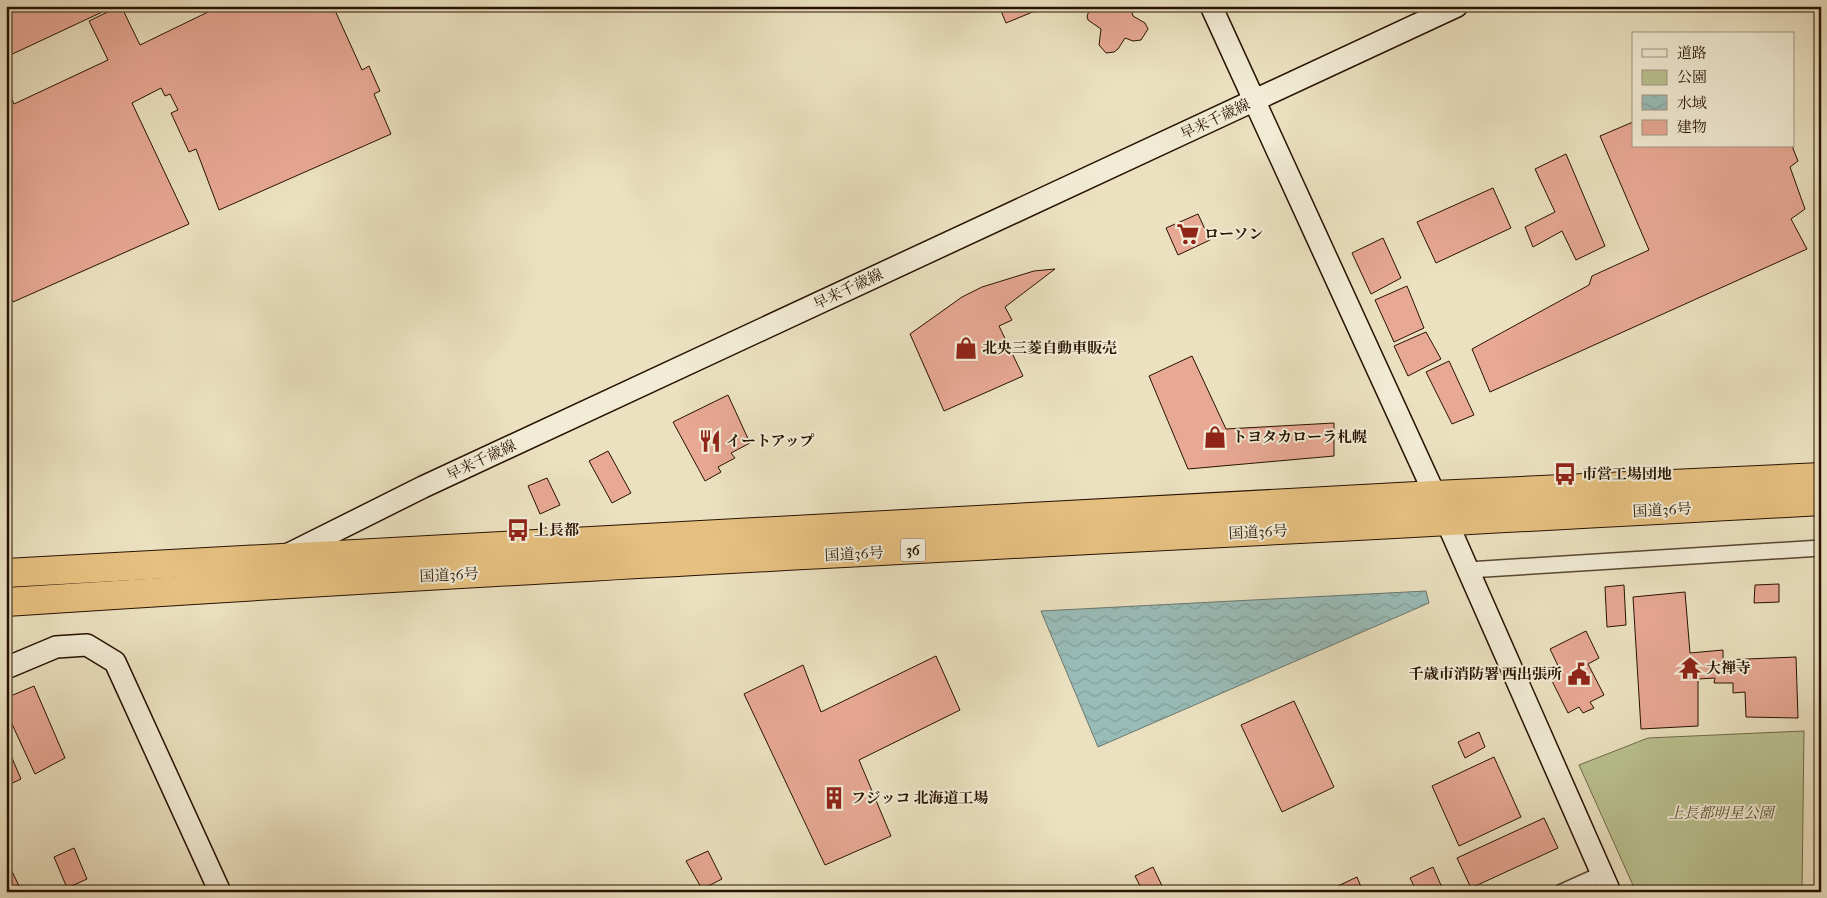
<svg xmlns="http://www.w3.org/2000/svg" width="1827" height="898" viewBox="0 0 1827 898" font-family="'IM FELL French Canon','Noto Serif JP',serif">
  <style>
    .green { fill: #bac291; stroke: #716a49 }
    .water { fill: url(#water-waves); stroke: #6c786f }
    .building { fill: #e7a894; stroke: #281201 }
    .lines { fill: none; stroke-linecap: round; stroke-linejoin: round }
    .street-casing { stroke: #594631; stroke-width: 18 }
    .secondary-casing { stroke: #281201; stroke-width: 24 }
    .highway-casing { stroke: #281201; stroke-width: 30 }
    .street { stroke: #f2ecd6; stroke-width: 15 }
    .secondary { stroke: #f2ecd6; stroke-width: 21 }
    .highway { stroke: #e6c080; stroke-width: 28 }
    .labels { text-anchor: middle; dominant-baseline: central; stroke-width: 4; stroke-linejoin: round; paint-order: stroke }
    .shield { fill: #f2ecd6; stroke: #655341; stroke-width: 1 }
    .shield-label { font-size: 14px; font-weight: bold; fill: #281201 }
    .street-label { font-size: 15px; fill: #281201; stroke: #f2ecd6 }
    .poi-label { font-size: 15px; font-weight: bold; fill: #281201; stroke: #f2ecd6; text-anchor: start }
    .park-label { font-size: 15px; font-style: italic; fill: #5b5033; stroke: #f2ecd6 }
  </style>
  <defs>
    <pattern id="water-waves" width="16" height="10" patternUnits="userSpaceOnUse" patternTransform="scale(1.25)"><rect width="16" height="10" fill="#99bcb8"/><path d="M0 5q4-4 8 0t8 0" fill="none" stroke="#84a19c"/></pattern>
  </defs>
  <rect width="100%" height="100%" fill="#ebe1c0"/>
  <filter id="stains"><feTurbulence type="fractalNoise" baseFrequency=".004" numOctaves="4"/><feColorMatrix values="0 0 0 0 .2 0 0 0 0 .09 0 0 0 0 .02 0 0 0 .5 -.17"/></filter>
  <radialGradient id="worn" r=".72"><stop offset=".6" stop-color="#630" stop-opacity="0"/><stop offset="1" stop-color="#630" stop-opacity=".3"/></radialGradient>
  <path class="green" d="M1804,731L1802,892H1636L1579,765L1648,738Z"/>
  <path class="water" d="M1426,591L1429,603L1098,747L1041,611Z"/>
  <g class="building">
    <path d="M6,6H115L6,57Z"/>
    <path d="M120,6H121L140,45L208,12L205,6H217L218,8L222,6H333L362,70L369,66L380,91L374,94L391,134L219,210L196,149L189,152L171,113L178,110L170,94L165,96L161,88L132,103L189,224L13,302L6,285V86L14,104L108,60L89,21Z"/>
    <path d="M999,6H1047L1006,23Z"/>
    <path d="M1080,6H1135L1132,13L1133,16L1145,23L1148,29L1141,40L1133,41L1125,38L1118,49L1114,52L1106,53L1099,45L1101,29L1088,20L1087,16L1090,9L1082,12Z"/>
    <path d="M1633,122V146H1792L1798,161L1790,167L1805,209L1791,219L1807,249L1490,392L1472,349L1589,285L1592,276L1649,250L1600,136Z"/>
    <path d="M1566,154L1605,246L1576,260L1562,231L1533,247L1525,227L1555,212L1535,169Z"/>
    <path d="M1493,188L1511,228L1436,263L1417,222Z"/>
    <path d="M1198,214L1210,240L1178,255L1166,228Z"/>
    <path d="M1383,238L1401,278L1371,294L1352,253Z"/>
    <path d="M1055,269L1005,307L1012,320L999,326L1023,376L944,411L910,334L962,297L982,287L1034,271Z"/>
    <path d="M1407,286L1424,328L1394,342L1375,300Z"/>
    <path d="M1426,332L1441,359L1408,376L1394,346Z"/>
    <path d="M1192,356L1226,429L1334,423V456L1188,469L1149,376Z"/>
    <path d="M1449,361L1474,415L1452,424L1426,372Z"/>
    <path d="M728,395L750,443L731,453L735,458L718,467L721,472L705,481L673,422Z"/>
    <path d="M608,451L631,493L612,503L589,461Z"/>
    <path d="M547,478L560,505L540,514L528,486Z"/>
    <path d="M1779,584V602L1754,603L1755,585Z"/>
    <path d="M1624,585L1626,625L1607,627L1605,587Z"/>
    <path d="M1685,592L1690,653L1723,650V660L1796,657L1798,718L1746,717L1745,692L1733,693V683H1714L1715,678L1698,679V726L1641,729L1633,597Z"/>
    <path d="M1586,631L1599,658L1588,664L1604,695L1590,702L1594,708L1583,713L1579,707L1568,713L1552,681L1562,674L1550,649Z"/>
    <path d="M936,656L960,710L859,760L891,836L825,865L744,694L803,665L821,712Z"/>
    <path d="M34,686L65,758L35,774L6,711V698Z"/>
    <path d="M1294,701L1334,787L1282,812L1241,725Z"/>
    <path d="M1479,732L1485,747L1465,758L1458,742Z"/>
    <path d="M6,744L21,779L6,786Z"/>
    <path d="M1494,757L1521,817L1459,846L1432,786Z"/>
    <path d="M1544,818L1558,848L1471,888L1457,858Z"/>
    <path d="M74,848L87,879L67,888L54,857Z"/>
    <path d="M708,851L722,879L702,889L686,861Z"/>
    <path d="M6,859L22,892H6Z"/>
    <path d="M1153,867L1165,892H1143L1135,876Z"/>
    <path d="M1433,867L1444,892H1417L1410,878Z"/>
    <path d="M1357,877L1363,892H1325Z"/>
  </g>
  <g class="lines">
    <defs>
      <g id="street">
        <path d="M1468,570L1821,548"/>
        <path d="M1562,892L1602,874"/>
      </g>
      <g id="secondary">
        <path d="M1211,6L1435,495L1610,892"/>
        <path d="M287,555L423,487L1457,6"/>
        <path d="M6,668L56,647L87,645L115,662L220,892"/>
      </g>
      <g id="highway">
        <path d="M6,573L1435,495L1821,477"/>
        <path d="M6,602C611,562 1216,535 1821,501"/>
      </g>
    </defs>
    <use href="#street" class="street-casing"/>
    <use href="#secondary" class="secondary-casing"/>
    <use href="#highway" class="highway-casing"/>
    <use href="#street" class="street"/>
    <use href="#secondary" class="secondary"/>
    <use href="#highway" class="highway"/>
  </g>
  <defs>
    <symbol id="supermarket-bare" viewBox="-9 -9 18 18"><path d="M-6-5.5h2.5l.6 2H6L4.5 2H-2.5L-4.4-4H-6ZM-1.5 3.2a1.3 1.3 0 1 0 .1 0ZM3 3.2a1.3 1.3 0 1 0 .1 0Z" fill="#8f2418" stroke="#f2ecd6" stroke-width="2.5" paint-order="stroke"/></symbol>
    <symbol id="shop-bare" viewBox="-9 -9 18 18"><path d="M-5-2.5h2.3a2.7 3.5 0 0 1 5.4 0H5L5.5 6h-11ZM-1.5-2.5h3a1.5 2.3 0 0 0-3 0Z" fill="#8f2418" stroke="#f2ecd6" stroke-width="2.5" paint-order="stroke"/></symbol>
    <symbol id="restaurant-bare" viewBox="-9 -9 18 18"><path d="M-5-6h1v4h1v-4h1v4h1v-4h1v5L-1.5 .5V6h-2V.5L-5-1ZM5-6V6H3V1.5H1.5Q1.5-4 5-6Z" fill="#8f2418" stroke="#f2ecd6" stroke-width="2.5" paint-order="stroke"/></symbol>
    <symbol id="bus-bare" viewBox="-9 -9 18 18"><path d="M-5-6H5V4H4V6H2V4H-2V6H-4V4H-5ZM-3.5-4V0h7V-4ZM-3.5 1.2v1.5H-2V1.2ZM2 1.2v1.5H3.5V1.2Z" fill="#8f2418" stroke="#f2ecd6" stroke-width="2.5" paint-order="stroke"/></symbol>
    <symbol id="temple-bare" viewBox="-9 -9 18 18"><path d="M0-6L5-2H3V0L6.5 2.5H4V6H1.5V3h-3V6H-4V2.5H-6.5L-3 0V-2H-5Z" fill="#8f2418" stroke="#f2ecd6" stroke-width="2.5" paint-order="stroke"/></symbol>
    <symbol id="civic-bare" viewBox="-9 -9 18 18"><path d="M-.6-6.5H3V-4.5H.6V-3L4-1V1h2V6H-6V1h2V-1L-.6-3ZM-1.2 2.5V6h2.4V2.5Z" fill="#8f2418" stroke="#f2ecd6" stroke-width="2.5" paint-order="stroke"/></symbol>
    <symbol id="building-bare" viewBox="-9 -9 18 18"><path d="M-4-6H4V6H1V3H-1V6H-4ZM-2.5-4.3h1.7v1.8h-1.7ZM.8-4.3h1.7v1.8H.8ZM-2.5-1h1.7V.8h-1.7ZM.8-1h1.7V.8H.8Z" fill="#8f2418" stroke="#f2ecd6" stroke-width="2.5" paint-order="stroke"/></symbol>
  </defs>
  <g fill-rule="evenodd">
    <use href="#supermarket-bare" x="1172" y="218" width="32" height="32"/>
    <use href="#shop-bare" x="950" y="332" width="32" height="32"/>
    <use href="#shop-bare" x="1199" y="421" width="32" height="32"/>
    <use href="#restaurant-bare" x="694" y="425" width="32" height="32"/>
    <use href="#bus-bare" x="1549" y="458" width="32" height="32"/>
    <use href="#bus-bare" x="502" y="514" width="32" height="32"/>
    <use href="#temple-bare" x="1674" y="652" width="32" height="32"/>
    <use href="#civic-bare" x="1563" y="658" width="32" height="32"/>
    <use href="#building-bare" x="818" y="782" width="32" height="32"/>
  </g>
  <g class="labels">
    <rect class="shield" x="900.5" y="538.5" width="25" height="23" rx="4"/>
    <g class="shield-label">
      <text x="913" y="550">36</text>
    </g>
    <g class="street-label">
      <text transform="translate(1215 119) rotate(-25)">早来千歳線</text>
      <text transform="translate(848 289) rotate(-25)">早来千歳線</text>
      <text transform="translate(481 460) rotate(-25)">早来千歳線</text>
      <text transform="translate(1662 510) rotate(-3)">国道36号</text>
      <text transform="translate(1258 532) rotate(-3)">国道36号</text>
      <text transform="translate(854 554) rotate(-3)">国道36号</text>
      <text transform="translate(449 575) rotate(-3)">国道36号</text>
    </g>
    <g class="poi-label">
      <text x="1204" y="234">ローソン</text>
      <text x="982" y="348">北央三菱自動車販売</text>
      <text x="1232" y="437">トヨタカローラ札幌</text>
      <text x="726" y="441">イートアップ</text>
      <text x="1582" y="474">市営工場団地</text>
      <text x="534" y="530">上長都</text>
      <text x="1706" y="668">大禅寺</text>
      <text x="1562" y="674" text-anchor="end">千歳市消防署 西出張所</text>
      <text x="851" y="798">フジッコ 北海道工場</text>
    </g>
    <g class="park-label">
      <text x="1721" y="813">上長都明星公園</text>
    </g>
  </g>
  <rect width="1827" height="898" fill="none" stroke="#ebe1c0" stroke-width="25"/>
  <rect x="8" y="8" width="1812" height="883" fill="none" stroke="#281201" stroke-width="2.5"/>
  <rect x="12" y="12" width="1802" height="873" fill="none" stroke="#281201"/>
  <rect x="1632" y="32" width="162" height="115" fill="#f2ecd6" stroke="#a19581"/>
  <rect x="1642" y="49" width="25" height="8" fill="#f2ecd6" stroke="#a19581"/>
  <text x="1677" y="58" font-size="15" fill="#281201">道路</text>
  <rect x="1642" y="70" width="25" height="15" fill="#bac291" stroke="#a19581"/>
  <text x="1677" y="82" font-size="15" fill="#281201">公園</text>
  <rect x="1642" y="95" width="25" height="15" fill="url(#water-waves)" stroke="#a19581"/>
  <text x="1677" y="108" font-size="15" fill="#281201">水域</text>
  <rect x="1642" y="120" width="25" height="15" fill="#e7a894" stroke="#a19581"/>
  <text x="1677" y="132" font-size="15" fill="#281201">建物</text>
  <rect width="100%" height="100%" filter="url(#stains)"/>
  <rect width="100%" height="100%" fill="url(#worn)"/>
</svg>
